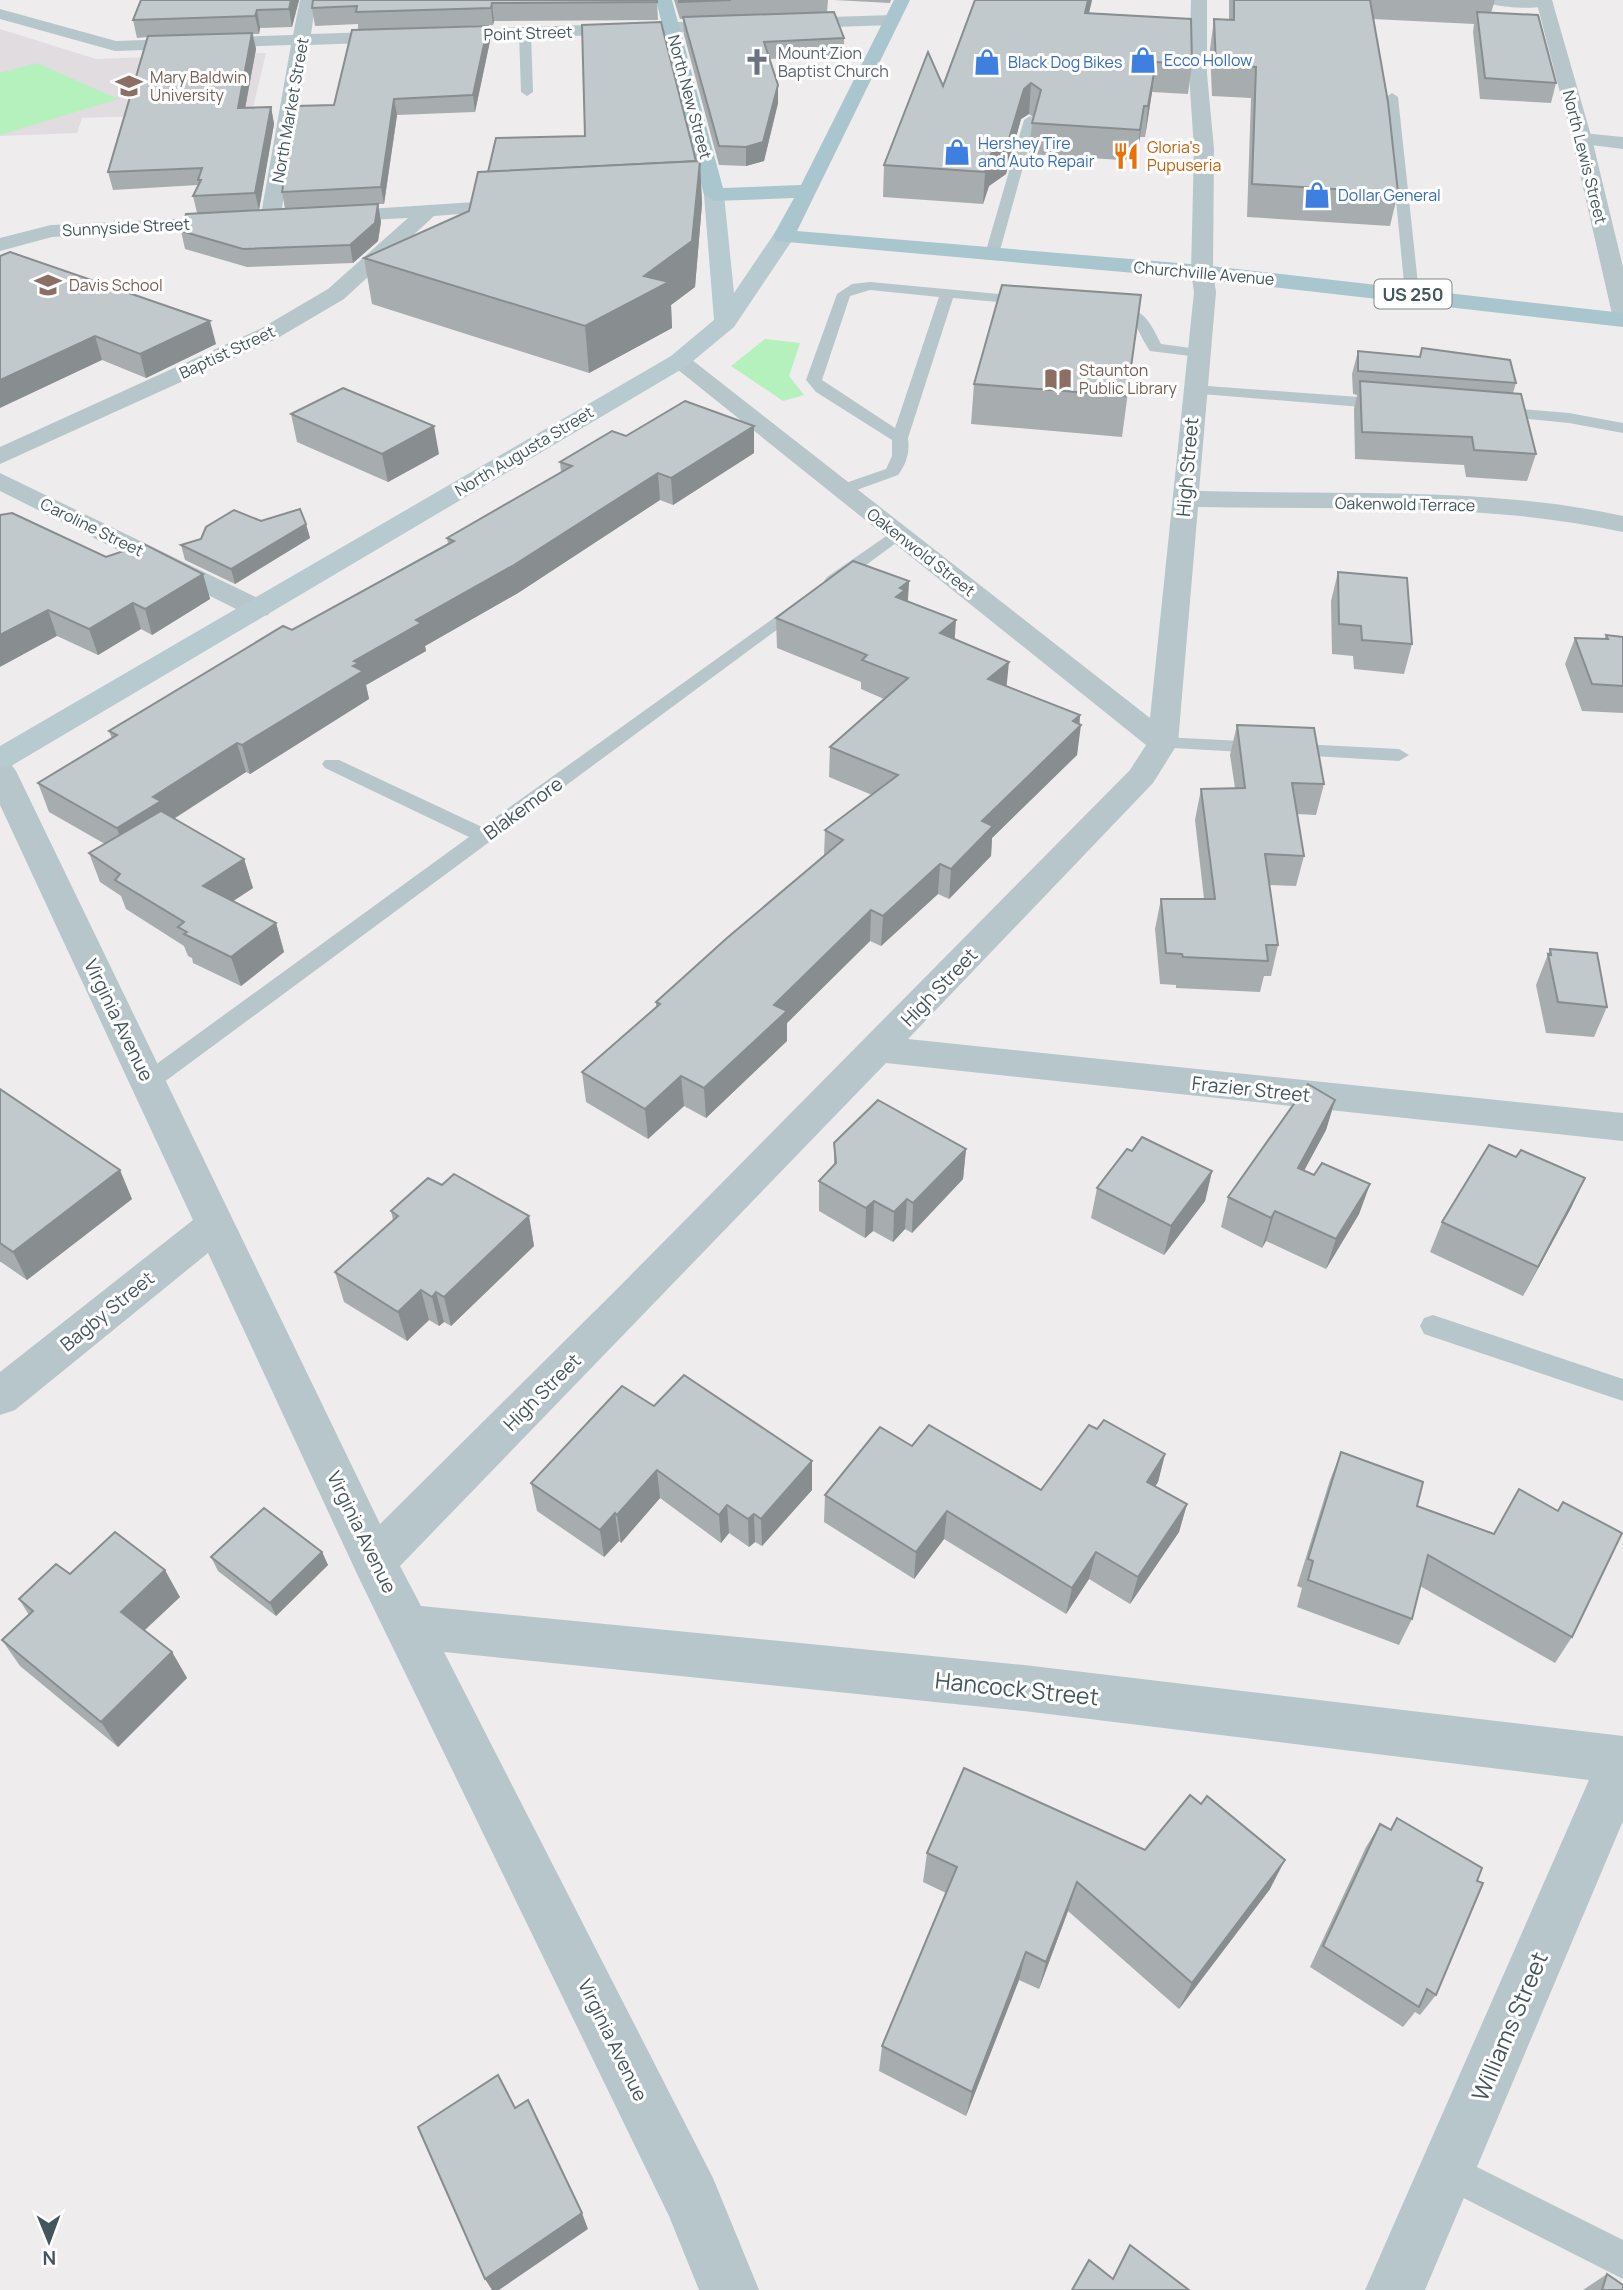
<svg xmlns="http://www.w3.org/2000/svg" width="1623" height="2290" viewBox="0 0 1623 2290" font-family="Manrope,sans-serif">
  <style>
    .education { fill: #e0dcdf }
    .green { fill: #b5f1bc }
    .lines { fill: none; stroke-linecap: round; stroke-linejoin: round }
    .service { fill: #b6c6cb; fill-rule: evenodd }
    .minor { fill: #b6c6cb; fill-rule: evenodd }
    .tertiary { fill: #b6c6cb; fill-rule: evenodd }
    .secondary { fill: #b6cad0; fill-rule: evenodd }
    .primary { fill: #a9c6ce; fill-rule: evenodd }
    .wall { fill: #a7adaf }
    .shaded-wall { fill: #888d8f }
    .building { fill: #c2c9cc; stroke: #888d8f; stroke-width: 2 }
    .labels { text-anchor: middle; dominant-baseline: central; stroke-width: 6; stroke-linejoin: round; paint-order: stroke }
    .far-street-label { font-size: 16px; fill: #43565b; stroke: #fff }
    .far-worship-label { font-size: 16px; fill: #5b616d; stroke: #fff; text-anchor: start }
    .far-shop-label { font-size: 16px; fill: #366cbe; stroke: #fff; text-anchor: start }
    .far-education-label { font-size: 16px; fill: #785e54; stroke: #fff; text-anchor: start }
    .far-food-label { font-size: 16px; fill: #c56008; stroke: #fff; text-anchor: start }
    .shield { fill: #fff; stroke: #7b898c; stroke-width: 2 }
    .shield-label { font-size: 18px; font-weight: bold; fill: #43565b }
    .street-label { font-size: 19px; fill: #43565b; stroke: #fff }
    .near-street-label { font-size: 23px; fill: #43565b; stroke: #fff }
  </style>
  <rect width="100%" height="100%" fill="#efeced"/>
  <path class="education" d="M0,29L96,59L266,53L252,112L82,118L77,133L0,136Z"/>
  <g class="green">
    <path d="M37,63L118,99L0,135V73Z"/>
    <path d="M765,339L800,343L789,376L804,395L783,401L731,366Z"/>
  </g>
  <g class="lines">
    <g class="service">
      <path d="M525,30L531,33L533,92L527,96L521,92L519,33Z"/>
      <path d="M1392,93L1398,97L1419,293L1412,297L1405,293L1386,97Z"/>
      <path d="M1030,116L1036,120L999,254L987,257L985,254L1024,120Z"/>
      <path d="M870,282L1031,297L1038,301L1031,305L953,298L908,438C910,453 906,464 898,475L843,495L835,490L837,486L886,469L892,456V440L816,392L806,380L837,294L852,284ZM870,290L939,297L895,428L822,380L850,296Z"/>
      <path d="M1109,304C1143,309 1146,314 1161,344L1198,349L1205,353L1198,357L1150,351C1131,321 1141,320 1104,311L1102,308Z"/>
      <path d="M1194,385L1386,399L1394,404L1386,409L1189,393V387Z"/>
      <path d="M1495,407L1569,413L1623,423V433L1569,423L1489,415L1487,412Z"/>
      <path d="M898,528L907,533L904,537L839,585H827L824,581L827,577Z"/>
      <path d="M803,597L812,602L809,606L156,1088L148,1091L140,1088L136,1082L140,1076L469,837L325,768L322,764L325,760H339L482,827Z"/>
      <path d="M1163,737L1399,749L1409,755L1399,761L1156,747L1153,743Z"/>
      <path d="M1433,1315L1623,1379V1401L1424,1334L1420,1326L1424,1318Z"/>
      <path d="M1447,2152L1623,2240V2279L1434,2183L1429,2170L1434,2157Z"/>
    </g>
    <g class="minor">
      <path d="M300,0H316L311,34L892,15L901,20L892,25L309,45L280,220L270,226L260,220L291,45L115,51L0,19V9L116,41L293,35Z"/>
      <path d="M1481,0H1551L1553,3C1545,11 1489,8 1481,0Z"/>
      <path d="M1582,133L1623,137V149L1575,143L1572,139Z"/>
      <path d="M520,199L527,201L530,205L527,209L434,216L344,299L276,339L0,464V447L260,329L328,289L408,218L329,222L322,220L319,216L322,212Z"/>
      <path d="M234,216L241,218L244,222L241,226L52,237L0,251V238L51,225Z"/>
      <path d="M1202,265L1213,272L1216,292L1199,491C1339,495 1487,486 1623,516V532C1487,502 1337,510 1198,507L1178,743L1153,783L908,1039L1623,1113V1141L886,1063L400,1566L421,1606L1024,1665L1623,1736V1821L1425,2290H1365L1589,1780L1024,1711L444,1652L713,2178L759,2290H699L669,2216L358,1576L208,1253L15,1410L0,1415V1372L193,1220L0,805V761L11,764L16,771L380,1524L614,1292L1130,770L1146,745L667,361L671,356H687L1150,718L1194,292L1191,272Z"/>
      <path d="M0,473L268,603L272,609L268,615L258,617L248,615L0,491Z"/>
    </g>
    <g class="tertiary">
      <path d="M1191,0H1207V74L1214,149L1213,272L1202,279L1191,272L1194,149L1189,74Z"/>
      <path d="M1536,0H1552L1592,139L1623,267V321L1612,314L1572,139Z"/>
    </g>
    <path class="secondary" d="M714,189L724,195L734,293L776,231H792L795,236L734,327L687,366L11,766L0,768V746L671,356L714,320L704,195Z"/>
    <path class="primary" d="M656,0H672L723,188L801,185L894,0H910L797,231L1202,265L1623,313V327L1202,279L776,241L773,236L794,198L714,201L704,195Z"/>
  </g>
  <g class="wall">
    <path d="M141,0H299L292,27L260,28L259,34H253L256,49L245,108L271,107L274,124L259,210L285,209L282,192L334,105L488,26L490,41L475,112L397,115L384,204H378L381,222L378,241L353,263L247,267L185,249L181,231L197,213L193,196L198,185L113,190L108,172L147,37L137,38L133,20Z"/>
    <path d="M313,0L657,2L658,20L494,21L493,25L358,30V24L315,26L312,8Z"/>
    <path d="M674,0H828L827,13L844,38V56L770,59L778,103L764,161L746,166L719,165L684,35L683,19H680Z"/>
    <path d="M834,0H891L890,3Z"/>
    <path d="M975,0H1092L1089,13L1192,64L1188,94L1152,92L1145,137H1140L1136,161L1029,154L1032,123L1033,117L1029,114L1021,119L1006,174L989,186L983,204L883,197L884,165L943,86Z"/>
    <path d="M1229,0H1495L1491,13L1556,83L1551,103L1480,99L1473,32L1474,24L1373,19L1398,193L1390,226L1247,217L1251,98L1212,96L1210,49L1214,19L1229,20Z"/>
    <path d="M585,136L696,161H700L702,204L695,287L671,305L672,328L589,373L372,304L364,258L469,211L488,172Z"/>
    <path d="M0,256L216,344L146,378L102,360Z"/>
    <path d="M1141,295L1122,437L971,424L974,384Z"/>
    <path d="M1358,351L1516,383L1513,393L1536,454L1527,481L1466,477L1464,465L1355,459L1354,409L1357,395L1353,394L1352,374Z"/>
    <path d="M291,414L439,454L388,482L297,442Z"/>
    <path d="M754,426V453L673,505L660,500L518,593L425,646L426,651L366,685L369,699L250,774L246,772L174,819L244,859L253,888L233,901L276,923L284,952L241,986L193,963L192,958L188,956L184,946L126,909L121,896L100,882L89,853L105,844L49,812L38,783L112,739L109,731L448,544L447,538L561,472L560,462L626,436Z"/>
    <path d="M0,515L106,557L203,574L210,599L152,635L141,629L98,655L57,636Z"/>
    <path d="M261,521L306,524L310,538L235,584L185,560L181,545Z"/>
    <path d="M1338,572L1412,644L1404,674L1354,669L1353,656L1332,654L1331,601Z"/>
    <path d="M909,581L908,601L955,639L1007,686L1080,715L1077,755L992,838L991,856L949,899L938,894L881,946L870,941L787,1023V1041L706,1118L684,1106L648,1139L586,1102L582,1072L656,1007V1002L824,855L825,830L872,795L829,777L830,747L884,699L861,689V682L777,648L776,618Z"/>
    <path d="M1606,635L1623,637V713L1582,711L1565,664L1575,638H1605Z"/>
    <path d="M1237,725L1324,784L1316,815L1297,814L1304,856L1296,886L1269,885L1278,945L1271,976H1264L1260,992L1176,988V985L1160,984L1155,929L1161,899H1204L1195,820L1201,789L1235,788L1230,755Z"/>
    <path d="M1550,949L1607,1007L1594,1037L1546,1033L1536,985Z"/>
    <path d="M0,1089L132,1199L27,1280L1,1262H0Z"/>
    <path d="M1335,1100L1326,1130L1304,1171L1314,1175L1370,1184L1359,1214L1326,1269L1266,1241L1262,1248L1221,1227L1228,1197Z"/>
    <path d="M834,1143L966,1149L963,1179L912,1233L905,1229L893,1242L873,1231L865,1238L819,1211V1181L834,1166Z"/>
    <path d="M1132,1151L1212,1171L1205,1201L1164,1255L1091,1218L1097,1188Z"/>
    <path d="M1516,1157L1585,1178L1571,1208L1523,1296L1430,1252L1442,1222Z"/>
    <path d="M442,1185L529,1216L534,1246L451,1326L444,1322L439,1326L429,1320L407,1341L344,1302L335,1272L393,1220L391,1211Z"/>
    <path d="M654,1406L812,1490L762,1546L755,1542L749,1547L729,1533L721,1543L660,1498L621,1543L619,1541L604,1557L537,1511L531,1483Z"/>
    <path d="M1097,1429L1165,1454L1158,1482L1155,1486L1187,1504L1179,1532L1130,1604L1089,1579L1066,1614L944,1539L914,1579L824,1522L825,1495L912,1446L1041,1490Z"/>
    <path d="M1341,1452L1417,1506L1572,1637L1555,1663L1420,1586L1412,1619L1399,1645L1297,1607L1302,1588L1297,1586L1330,1480Z"/>
    <path d="M322,1552L328,1565L276,1616L218,1571L211,1557Z"/>
    <path d="M70,1574L180,1597L145,1630L172,1652L187,1678L118,1747L20,1666L2,1640L29,1615L19,1599Z"/>
    <path d="M1397,1818L1477,1881L1436,1995L1420,2015L1415,2012L1403,2027L1310,1967L1366,1847L1380,1824L1390,1829Z"/>
    <path d="M1145,1850L1270,1889L1179,2009L1068,1911L1039,1989L1019,1980L966,2116L879,2071L882,2046L946,1893L923,1882L927,1853Z"/>
    <path d="M1607,2274L1623,2290H1583Z"/>
  </g>
  <g class="shaded-wall">
    <path d="M291,0H299L292,27L289,9Z"/>
    <path d="M1088,0H1092L1082,42L1085,13Z"/>
    <path d="M492,3L494,21L493,25L491,8Z"/>
    <path d="M257,10L260,28L259,34L255,16Z"/>
    <path d="M488,26L490,41L475,112L473,95Z"/>
    <path d="M252,33L256,49L242,125L238,108Z"/>
    <path d="M1156,62L1152,92L1145,137L1148,106Z"/>
    <path d="M1031,83L1029,114L1021,119L1006,174L989,186L983,204L985,172L991,154L1024,89Z"/>
    <path d="M778,85V103L764,161L746,166V147Z"/>
    <path d="M394,99L397,115L384,204L381,187Z"/>
    <path d="M1144,106L1140,137L1136,161L1140,130Z"/>
    <path d="M271,107L274,124L259,210L255,193Z"/>
    <path d="M700,161L702,204L695,287L671,305L672,328L589,373L585,326L644,276Z"/>
    <path d="M378,204L381,222L378,241L353,263L350,245Z"/>
    <path d="M210,321L216,344L146,378L140,354Z"/>
    <path d="M95,336L102,360L0,408V380Z"/>
    <path d="M434,426L439,454L388,482L382,454Z"/>
    <path d="M754,426V453L673,505L671,478Z"/>
    <path d="M658,473L660,500L518,593L425,646L426,651L366,685L369,699L250,774L242,745L354,661L416,620Z"/>
    <path d="M306,524L310,538L235,584L231,569Z"/>
    <path d="M203,574L210,599L152,635L145,609Z"/>
    <path d="M909,581L907,610L896,597L900,588Z"/>
    <path d="M133,603L141,629L98,655L89,629Z"/>
    <path d="M48,610L57,636L0,667V635Z"/>
    <path d="M956,620L954,649L940,633Z"/>
    <path d="M1009,662L1006,692L988,679Z"/>
    <path d="M1080,715L1079,727L1081,725L1077,755L992,838L991,856L949,899L951,869L982,821Z"/>
    <path d="M237,743L246,772L168,822L127,858L117,828L153,797Z"/>
    <path d="M244,859L253,888L212,915L203,886Z"/>
    <path d="M940,864L938,894L881,946L883,916Z"/>
    <path d="M871,910L870,941L787,1023V1041L706,1118L704,1088L774,1005Z"/>
    <path d="M276,923L284,952L241,986L231,957Z"/>
    <path d="M681,1076L684,1106L648,1139L645,1109Z"/>
    <path d="M1335,1100L1326,1130L1289,1198L1298,1168Z"/>
    <path d="M966,1149L963,1179L912,1233L913,1203Z"/>
    <path d="M120,1170L132,1199L27,1280L13,1252Z"/>
    <path d="M1212,1171L1205,1201L1164,1255L1171,1226Z"/>
    <path d="M1585,1178L1571,1208L1523,1296L1538,1267Z"/>
    <path d="M1370,1184L1359,1214L1326,1269L1336,1239Z"/>
    <path d="M907,1199L905,1229L893,1242L894,1212Z"/>
    <path d="M874,1201L873,1231L865,1238L866,1208Z"/>
    <path d="M1275,1211L1266,1241L1262,1248L1271,1218Z"/>
    <path d="M529,1216L534,1246L451,1326L444,1297Z"/>
    <path d="M421,1290L429,1320L407,1341L398,1312Z"/>
    <path d="M436,1292L444,1322L439,1326L432,1297Z"/>
    <path d="M1165,1454L1158,1482L1140,1510L1147,1482Z"/>
    <path d="M812,1461V1490L762,1546L761,1519Z"/>
    <path d="M657,1470L660,1498L621,1543L617,1515Z"/>
    <path d="M1187,1504L1179,1532L1130,1604L1138,1577Z"/>
    <path d="M727,1505L729,1533L721,1543L719,1515Z"/>
    <path d="M947,1511L944,1539L914,1579L916,1552Z"/>
    <path d="M615,1513L619,1541L604,1557L600,1530Z"/>
    <path d="M754,1514L755,1542L749,1547L748,1519Z"/>
    <path d="M322,1552L328,1565L276,1616L270,1603Z"/>
    <path d="M1096,1552L1089,1579L1066,1614L1072,1588Z"/>
    <path d="M165,1570L180,1597L136,1638L121,1612Z"/>
    <path d="M172,1652L187,1678L118,1747L101,1722Z"/>
    <path d="M1285,1860L1270,1889L1179,2009L1192,1983Z"/>
    <path d="M1077,1882L1068,1911L1039,1989L1046,1962Z"/>
    <path d="M1026,1952L1019,1980L966,2116L972,2092Z"/>
    <path d="M582,2213L588,2229L499,2290H492L485,2279Z"/>
  </g>
  <g class="building">
    <path d="M141,0H291L289,9L257,10L255,16L133,20Z"/>
    <path d="M313,0H657V2L492,3L491,8L356,12L357,6L312,8Z"/>
    <path d="M679,0H731L679,2Z"/>
    <path d="M975,0H1088L1085,13L1191,19L1192,64L1156,62L1148,106H1144L1140,130L1032,123L1041,90L1031,83L1024,89L1008,142L991,154L985,172L884,165L928,52L943,86Z"/>
    <path d="M1234,0H1370L1388,102L1398,193L1252,184L1256,67L1216,65L1214,19L1234,20Z"/>
    <path d="M834,12L844,38L764,42L778,85L763,142L746,147L719,146L683,17Z"/>
    <path d="M1477,12L1538,15L1556,83L1485,78Z"/>
    <path d="M661,22L696,161L488,172L496,138L585,136L582,25Z"/>
    <path d="M488,26L473,95L394,99L381,187L282,192L296,106L334,105L352,30Z"/>
    <path d="M252,33L238,108L271,107L255,193L193,196L201,180H198L202,168L108,172L148,36Z"/>
    <path d="M700,161L692,241L644,276L669,282L585,326L364,258L469,211L478,172Z"/>
    <path d="M378,204L375,223L350,245L243,249L181,231L186,214Z"/>
    <path d="M10,252L210,321L140,354L95,336L0,380V256Z"/>
    <path d="M1002,285L1141,295L1127,396L974,384Z"/>
    <path d="M1422,348L1510,360L1516,383L1358,371V351L1420,357Z"/>
    <path d="M1360,381L1521,394L1536,454L1474,450L1472,437L1362,432Z"/>
    <path d="M343,388L434,426L382,454L291,414Z"/>
    <path d="M685,401L754,426L671,478L658,473L514,565L416,620L421,623L354,661L359,663L353,666L363,671L242,745L237,743L153,797L161,801L117,828L38,783L117,735L109,731L283,626L292,630L454,541L447,538L572,466L560,462L612,431L626,436Z"/>
    <path d="M300,509L306,524L231,569L181,545L201,539L206,527L234,510L261,521Z"/>
    <path d="M12,513L106,557L144,544L203,574L145,609L133,603L89,629L48,610L0,635V515Z"/>
    <path d="M853,561L909,581L900,588L905,590L896,597L956,620L940,633L1009,662L988,679L1080,715L1073,721L1081,725L982,821L993,826L951,869L940,864L883,916L871,910L774,1005L787,1011L704,1088L681,1076L645,1109L582,1072L660,1004L656,1002L727,938L843,840L825,830L898,775L830,747L908,678L862,660L867,655L776,618Z"/>
    <path d="M1338,572L1407,578L1412,644L1362,640L1361,626L1339,624Z"/>
    <path d="M1606,635L1623,637V686L1592,684L1575,638L1608,639Z"/>
    <path d="M1237,725L1314,728L1324,784L1292,783L1304,856L1265,854L1278,945H1266L1268,961L1183,957L1182,954L1166,953L1161,899H1215L1201,789L1245,788Z"/>
    <path d="M161,811L244,859L203,886L276,923L231,957L184,934L187,932L178,927L184,922L115,880L120,874L89,853Z"/>
    <path d="M1550,949L1597,953L1607,1007L1558,1002L1548,954L1551,955Z"/>
    <path d="M1308,1084L1335,1100L1298,1168L1314,1175L1322,1163L1370,1184L1336,1239L1275,1211L1271,1218L1228,1197Z"/>
    <path d="M0,1089L120,1170L13,1252L0,1243Z"/>
    <path d="M878,1100L966,1149L913,1203L907,1199L894,1212L874,1201L866,1208L819,1181L836,1163L834,1143Z"/>
    <path d="M1142,1137L1212,1171L1171,1226L1097,1188L1127,1149L1132,1151Z"/>
    <path d="M1489,1145L1516,1157L1521,1150L1585,1178L1538,1267L1442,1222Z"/>
    <path d="M454,1174L529,1216L444,1297L436,1292L432,1297L421,1290L398,1312L335,1272L398,1216L391,1211L428,1178L442,1185Z"/>
    <path d="M684,1375L812,1461L761,1519L754,1514L748,1519L727,1505L719,1515L657,1470L617,1515L615,1513L600,1530L531,1483L622,1386L654,1406Z"/>
    <path d="M1104,1420L1165,1454L1147,1482L1187,1504L1138,1577L1096,1552L1072,1588L947,1511L916,1552L825,1495L880,1427L912,1446L929,1425L1041,1490L1089,1425L1097,1429Z"/>
    <path d="M1341,1452L1423,1482L1417,1506L1494,1534L1519,1489L1558,1511L1563,1502L1622,1533L1572,1637L1428,1555L1412,1619L1308,1580L1313,1561L1308,1559Z"/>
    <path d="M264,1508L322,1552L270,1603L211,1557Z"/>
    <path d="M115,1532L165,1570L121,1612L172,1652L101,1722L2,1640L33,1611L19,1599L56,1564L70,1574Z"/>
    <path d="M964,1768L1145,1850L1190,1795L1201,1804L1207,1796L1285,1860L1192,1983L1077,1882L1046,1962L1026,1952L972,2092L882,2046L957,1867L927,1853Z"/>
    <path d="M1397,1818L1482,1868L1477,1881L1483,1883L1436,1995L1427,1989L1419,2007L1323,1946L1380,1824L1391,1830Z"/>
    <path d="M498,2075L515,2108L528,2100L582,2213L485,2279L418,2127Z"/>
    <path d="M1130,2245L1189,2290H1072L1089,2260L1113,2279Z"/>
    <path d="M1607,2274L1623,2285V2290H1602Z"/>
  </g>
  <defs>
    <symbol id="shop-bare" viewBox="-9 -9 18 18"><path d="M-5-2.5h2.3a2.7 3.5 0 0 1 5.4 0H5L5.5 6h-11ZM-1.5-2.5h3a1.5 2.3 0 0 0-3 0Z" fill="#3f7fe0" stroke="#fff" stroke-width="2.5" paint-order="stroke"/></symbol>
    <symbol id="church-bare" viewBox="-9 -9 18 18"><path d="M-1.2-6h2.4v3.5h3.3v2.4h-3.3V6h-2.4V-.1h-3.3v-2.4h3.3Z" fill="#6b7280" stroke="#fff" stroke-width="2.5" paint-order="stroke"/></symbol>
    <symbol id="university-bare" viewBox="-9 -9 18 18"><path d="M0-5L7-2L0 1L-7-2ZM-4 1L0 2.5L4 1V4Q0 6-4 4Z" fill="#8d6e63" stroke="#fff" stroke-width="2.5" paint-order="stroke"/></symbol>
    <symbol id="restaurant-bare" viewBox="-9 -9 18 18"><path d="M-5-6h1v4h1v-4h1v4h1v-4h1v5L-1.5 .5V6h-2V.5L-5-1ZM5-6V6H3V1.5H1.5Q1.5-4 5-6Z" fill="#e8710a" stroke="#fff" stroke-width="2.5" paint-order="stroke"/></symbol>
    <symbol id="school-bare" viewBox="-9 -9 18 18"><path d="M0-5L7-2L0 1L-7-2ZM-4 1L0 2.5L4 1V4Q0 6-4 4Z" fill="#8d6e63" stroke="#fff" stroke-width="2.5" paint-order="stroke"/></symbol>
    <symbol id="library-bare" viewBox="-9 -9 18 18"><path d="M-6-4Q-3-5.5-.7-3.5V5Q-3 3-6 4ZM6-4Q3-5.5 .7-3.5V5Q3 3 6 4Z" fill="#8d6e63" stroke="#fff" stroke-width="2.5" paint-order="stroke"/></symbol>
  </defs>
  <g fill-rule="evenodd">
    <use href="#shop-bare" x="1124" y="41" width="38" height="38"/>
    <use href="#church-bare" x="738" y="43" width="38" height="38"/>
    <use href="#shop-bare" x="968" y="43" width="38" height="38"/>
    <use href="#university-bare" x="110" y="67" width="38" height="38"/>
    <use href="#shop-bare" x="938" y="133" width="38" height="38"/>
    <use href="#restaurant-bare" x="1107" y="137" width="38" height="38"/>
    <use href="#shop-bare" x="1298" y="176" width="38" height="38"/>
    <use href="#school-bare" x="29" y="266" width="38" height="38"/>
    <use href="#library-bare" x="1039" y="360" width="38" height="38"/>
  </g>
  <g class="labels">
    <g class="far-street-label">
      <text transform="translate(528 33) rotate(-2)">Point Street</text>
      <text transform="translate(690 97) rotate(75)">North New Street</text>
      <text transform="translate(290 110) rotate(-80)">North Market Street</text>
      <text transform="translate(1585 157) rotate(76)">North Lewis Street</text>
      <text transform="translate(126 227) rotate(-3)">Sunnyside Street</text>
      <text transform="translate(1204 273) rotate(5)">Churchville Avenue</text>
      <text transform="translate(227 352) rotate(-25)">Baptist Street</text>
      <text transform="translate(524 451) rotate(-31)">North Augusta Street</text>
      <text transform="translate(1405 504) rotate(1)">Oakenwold Terrace</text>
      <text transform="translate(92 527) rotate(26)">Caroline Street</text>
      <text transform="translate(921 552) rotate(38)">Oakenwold Street</text>
    </g>
    <g class="far-worship-label">
      <text x="778" y="53">Mount Zion<tspan x="778" dy="18">Baptist Church</tspan></text>
    </g>
    <g class="far-shop-label">
      <text x="1164" y="60">Ecco Hollow</text>
      <text x="1008" y="62">Black Dog Bikes</text>
      <text x="978" y="143">Hershey Tire<tspan x="978" dy="18">and Auto Repair</tspan></text>
      <text x="1338" y="195">Dollar General</text>
    </g>
    <g class="far-education-label">
      <text x="150" y="77">Mary Baldwin<tspan x="150" dy="18">University</tspan></text>
      <text x="69" y="285">Davis School</text>
      <text x="1079" y="370">Staunton<tspan x="1079" dy="18">Public Library</tspan></text>
    </g>
    <g class="far-food-label">
      <text x="1147" y="147">Gloria's<tspan x="1147" dy="18">Pupuseria</tspan></text>
    </g>
    <rect class="shield" x="1374.5" y="279.5" width="77" height="29" rx="5"/>
    <g class="shield-label">
      <text x="1413" y="294">US 250</text>
    </g>
    <g class="street-label">
      <text transform="translate(1187 467) rotate(-85)">High Street</text>
      <text transform="translate(523 808) rotate(-36)">Blakemore</text>
      <text transform="translate(939 987) rotate(-46)">High Street</text>
      <text transform="translate(119 1020) rotate(64)">Virginia Avenue</text>
      <text transform="translate(1251 1089) rotate(6)">Frazier Street</text>
      <text transform="translate(107 1311) rotate(-39)">Bagby Street</text>
      <text transform="translate(542 1392) rotate(-45)">High Street</text>
      <text transform="translate(362 1532) rotate(64)">Virginia Avenue</text>
      <text transform="translate(613 2040) rotate(64)">Virginia Avenue</text>
    </g>
    <g class="near-street-label">
      <text transform="translate(1017 1688) rotate(6)">Hancock Street</text>
      <text transform="translate(1509 2026) rotate(-67)">Williams Street</text>
    </g>
  </g>
  <g transform="translate(49 2241) rotate(179)" stroke="#ffffff" stroke-width="5" paint-order="stroke">
  <path d="M0-5L12 26L0 18L-12 26Z" fill="#43565b"/>
  <text y="-10" font-size="19" font-weight="bold" text-anchor="middle" fill="#43565b">N</text>
  </g>
</svg>
